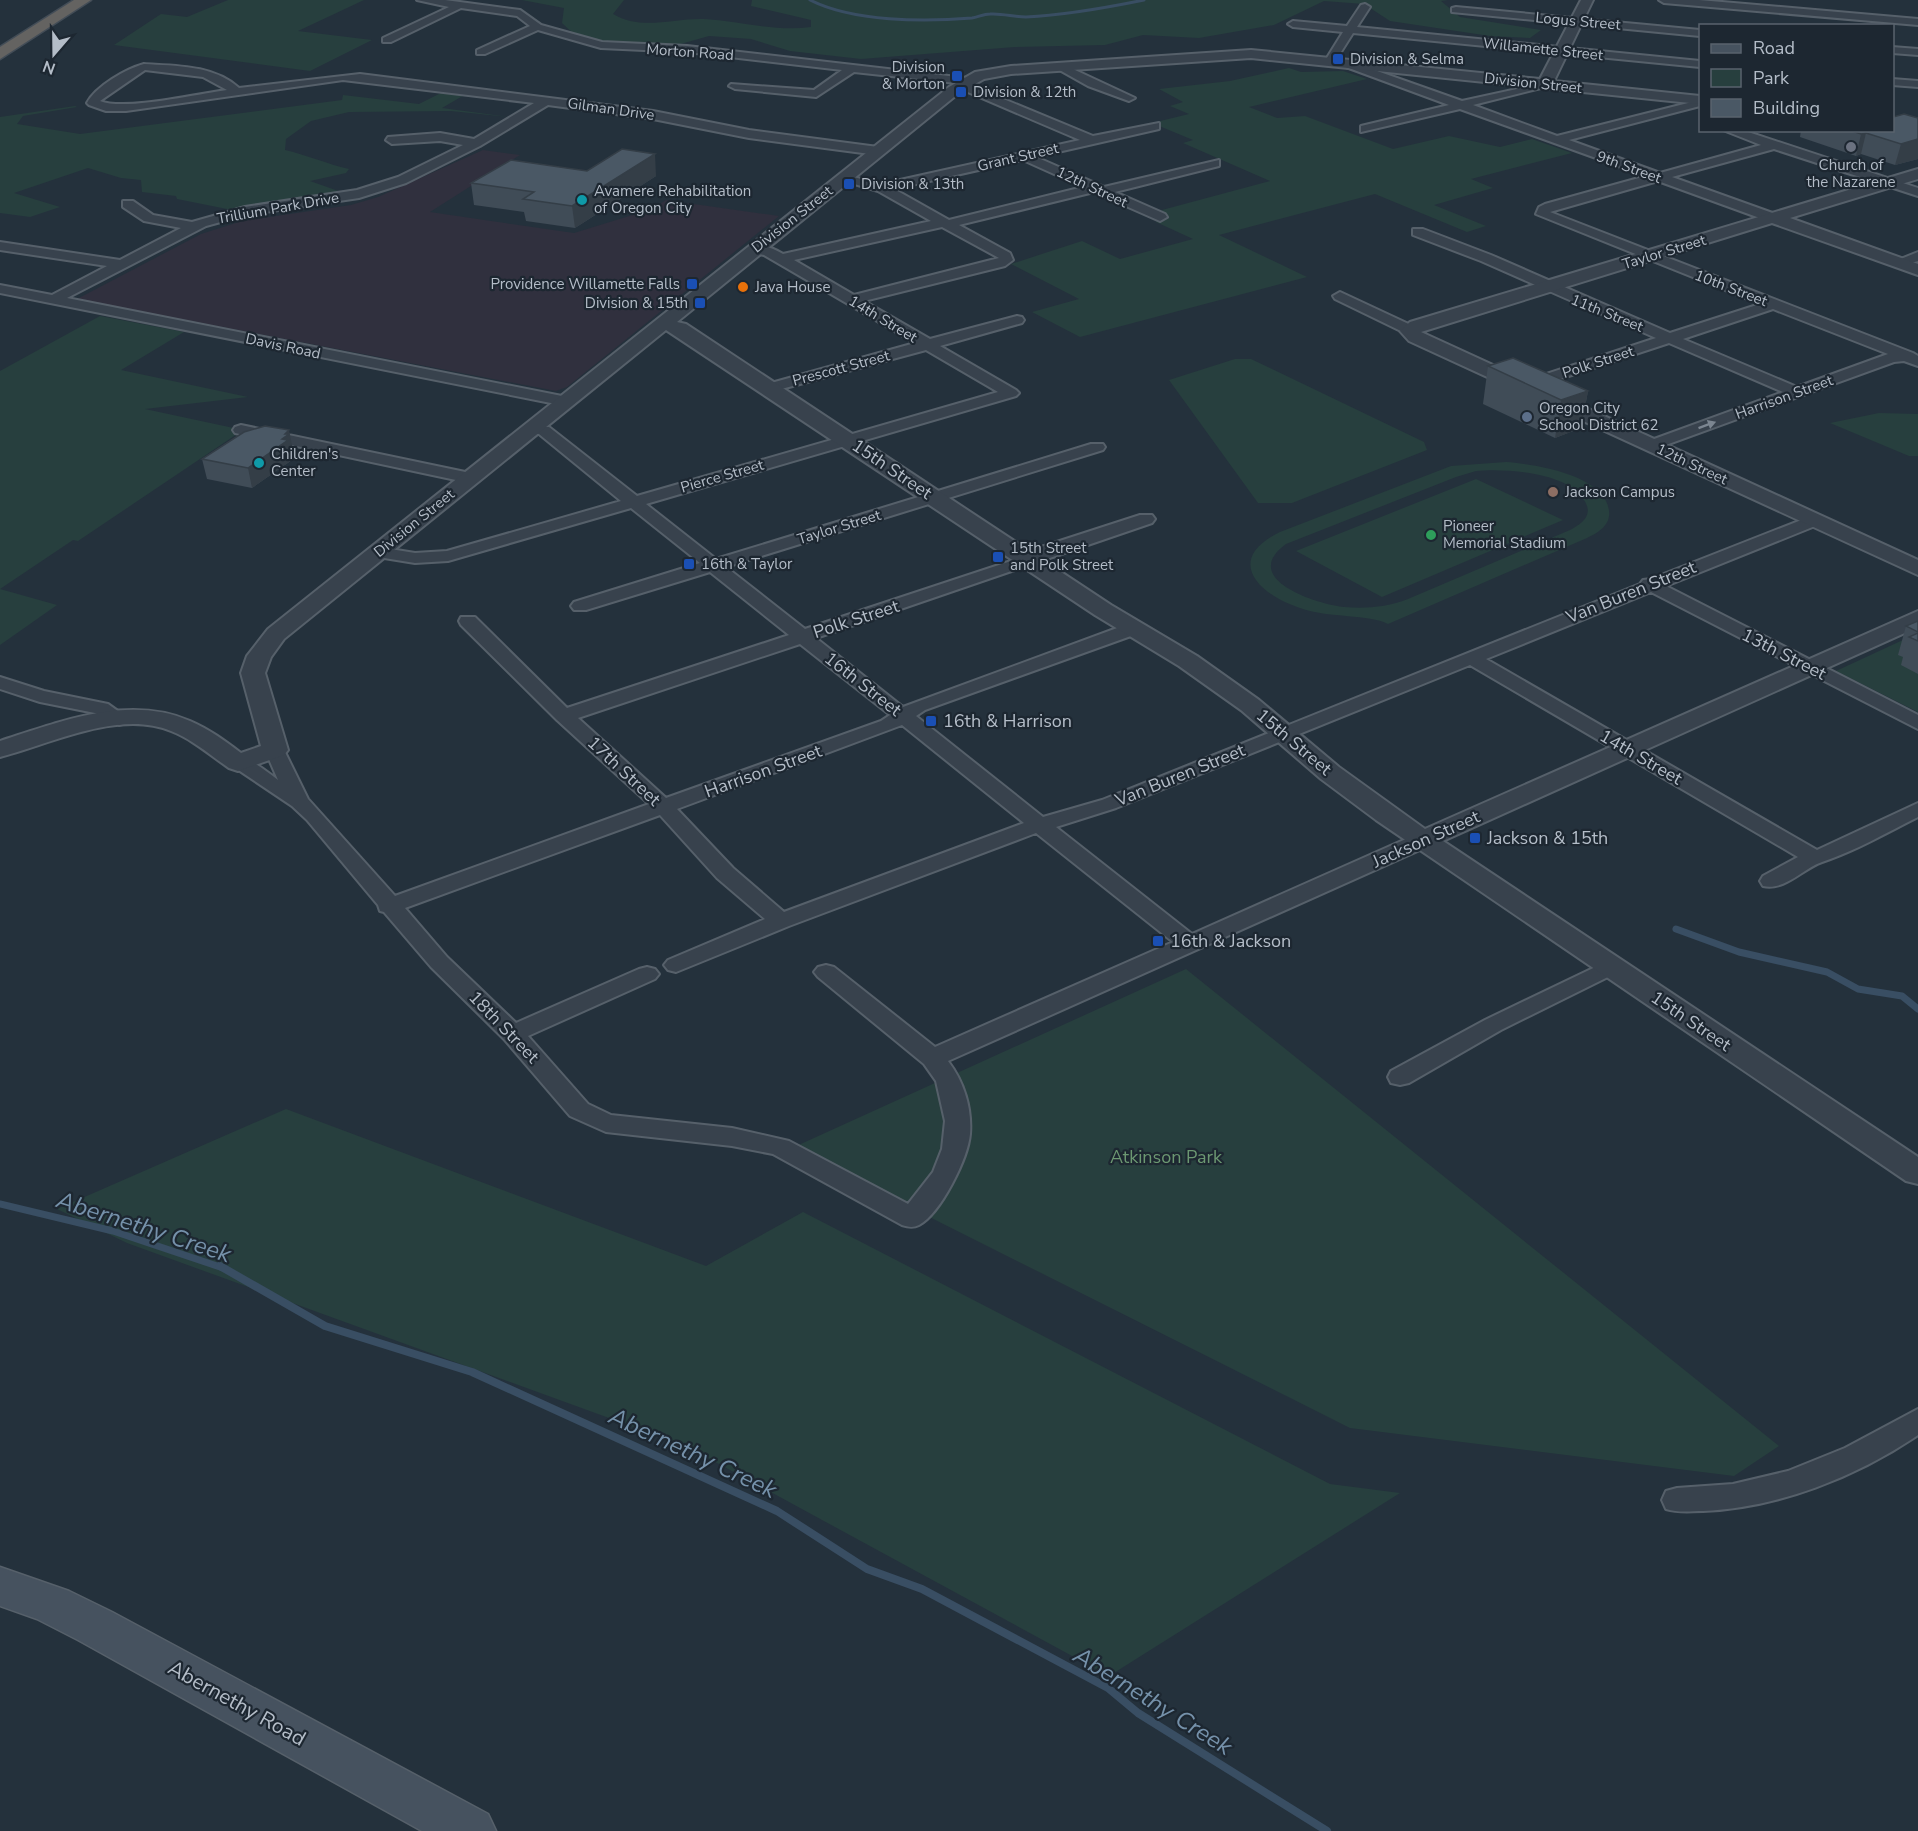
<svg xmlns="http://www.w3.org/2000/svg" width="1918" height="1831" viewBox="0 0 1918 1831" font-family="'Nunito Sans',sans-serif">
  <style>
    .medical { fill: #30303e }
    .green { fill: #273f3e; fill-rule: evenodd }
    .lines { fill: none; stroke-linecap: round; stroke-linejoin: round }
    .stream-far2 { stroke: #394e63; stroke-width: 3 }
    .stream-far1 { stroke: #394e63; stroke-width: 7 }
    .stream { stroke: #394e63; stroke-width: 8 }
    .minor-casing { stroke: #56606a; stroke-width: 4 }
    .tertiary-casing { stroke: #56606a; stroke-width: 4 }
    .secondary-casing { stroke: #56606a; stroke-width: 3 }
    .trunk-casing { stroke: #434d57; stroke-width: 3 }
    .minor { fill: #38424d; fill-rule: evenodd }
    .tertiary { fill: #38424d; fill-rule: evenodd }
    .secondary { fill: #46525f; fill-rule: evenodd }
    .trunk { fill: #646361; fill-rule: evenodd }
    .wall { fill: #404c57 }
    .shaded-wall { fill: #343e47 }
    .building { fill: #4a5865; stroke: #343e47; stroke-width: 1.5 }
    .oneway { fill: #7c8691 }
    .transit-dot { fill: #1a4fb4; stroke: #1d2731; stroke-width: 2 }
    .worship-dot { fill: #6b7280; stroke: #1d2731; stroke-width: 2 }
    .culture-dot { fill: #0f9aa8; stroke: #1d2731; stroke-width: 2 }
    .food-dot { fill: #e8710a; stroke: #1d2731; stroke-width: 2 }
    .service-dot { fill: #5c6f8a; stroke: #1d2731; stroke-width: 2 }
    .education-dot { fill: #8d6e63; stroke: #1d2731; stroke-width: 2 }
    .leisure-dot { fill: #2e9e5b; stroke: #1d2731; stroke-width: 2 }
    .labels { text-anchor: middle; dominant-baseline: central; stroke-width: 4.5; stroke-linejoin: round; paint-order: stroke }
    .far-street-label { font-size: 15px; fill: #b4bdc8; stroke: #1d2731 }
    .far-poi-label { font-size: 15px; fill: #b4bdc8; stroke: #1d2731; text-anchor: start }
    .street-label { font-size: 18px; fill: #b4bdc8; stroke: #1d2731 }
    .poi-label { font-size: 18px; fill: #b4bdc8; stroke: #1d2731; text-anchor: start }
    .park-label { font-size: 18px; fill: #6c9872; stroke: #1d2731 }
    .near-street-label { font-size: 21px; fill: #b4bdc8; stroke: #1d2731 }
    .near-water-label { font-size: 24px; font-style: italic; fill: #7591aa; stroke: #1d2731 }
  </style>
  <rect width="100%" height="100%" fill="#24313c"/>
  <path class="medical" d="M483,150L520,155L430,212L574,233L652,209L666,200L779,216L567,387L556,391L77,299L201,234L242,221L351,205L378,197Z"/>
  <g class="green">
    <path d="M228,0H364L298,31L372,40L310,71L114,45L161,14L187,17Z"/>
    <path d="M522,0H624L613,14C641,31 673,18 704,19C740,21 775,32 811,27V20L751,6L752,0H1448L1441,1L1460,17L1541,30L1530,38L1490,36L1390,21L1364,4L1324,1L1274,25L1199,38L1143,35L1105,45L1015,47L861,59L790,51L751,39L709,36L677,45L627,47L578,38L562,23L564,8Z"/>
    <path d="M1289,68L1301,72L1343,71L1367,79L1249,107L1277,118L1305,116L1393,149L1449,136L1500,147L1532,139L1572,153L1471,179L1493,188L1434,205L1486,226L1467,232L1375,194L1219,235L1307,277L1080,337L1032,312L1079,299L1011,264L1082,241L1120,259L1193,239L1156,222L1162,210L1270,181L1183,143L1193,140L1152,123L1189,114L1170,106L1183,102L1159,89L1230,81Z"/>
    <path d="M445,91L466,94L442,108L509,117L451,111L349,112L311,121L286,139L285,150C307,155 327,164 349,169L346,173L310,181L344,193L232,210L177,199L176,196L142,192L141,180L121,178L88,168L14,193L60,207L30,217L0,213V117L75,106L77,107L23,116L17,124L80,134L342,100L343,95L419,104Z"/>
    <path d="M100,316L184,332L121,370L248,397L145,409L243,430L78,541L73,540L0,589V371Z"/>
    <path d="M1235,359H1251L1424,442L1427,450L1292,503H1258L1169,380Z"/>
    <path d="M1879,413L1918,414V456H1909L1830,423Z"/>
    <path d="M1506,462C1534,464 1606,475 1609,511C1611,525 1598,533 1587,538L1388,624C1369,614 1329,618 1303,609C1260,596 1222,560 1280,532L1451,466ZM1476,471C1505,468 1576,472 1587,506C1591,518 1579,525 1570,530L1408,599C1387,607 1366,609 1344,607C1317,604 1238,579 1286,544L1456,477Z"/>
    <path d="M1476,479L1563,520L1382,597L1296,551Z"/>
    <path d="M0,589L57,605L0,645Z"/>
    <path d="M1918,633V712L1836,671Z"/>
    <path d="M1186,969L1779,1446L1734,1476L1350,1428L792,1148Z"/>
    <path d="M286,1109L706,1266L803,1212L1330,1484L1400,1493L1109,1676L686,1446L127,1243L57,1209Z"/>
  </g>
  <g class="lines">
    <path class="stream-far2" d="M810,0C853,22 924,22 972,18C978,17 984,14 990,14C1002,13 1014,17 1026,17C1066,15 1105,8 1144,0"/>
    <g class="stream-far1">
      <path d="M1676,929L1739,952L1827,972L1858,989L1902,996L1918,1009"/>
      <path d="M0,1204L113,1231L223,1268"/>
    </g>
    <path class="stream" d="M220,1266L325,1326L472,1372L777,1511L867,1569L922,1589L1108,1688L1138,1713L1327,1831"/>
    <defs>
      <g id="minor">
        <path d="M417,0H445L520,10L541,25L602,42L687,46L966,78L972,81L967,84L1093,136L1159,123V129L1036,157L1104,187L1219,160V166L1115,192L1165,214L1167,217L1160,221L1094,192L959,225L1010,253L1013,260L1005,266L864,301L930,339L1017,316L1022,317L1024,320L1022,323L940,346L1016,390L1019,393L1016,396L646,504L716,559L1091,444H1103L1105,447L1103,450L726,567L805,629L1008,562L1035,549L1140,515H1152L1155,519L1152,523L816,638L903,707L1128,624H1142L1144,628L1142,632L925,710L916,716L1043,817L1102,800L1640,584L1643,580L1651,579L1814,515L1823,520L1820,524L1666,586L1918,715V729L1651,592L1486,659L1817,850L1918,803V817C1886,833 1855,851 1822,862C1802,869 1785,891 1763,886L1760,881L1763,876L1798,857L1470,665L1116,808L1056,827L1192,934L1415,835H1431L1434,840L1431,845L948,1061C964,1082 972,1108 970,1134C968,1158 941,1213 919,1225C913,1228 908,1227 902,1225L773,1154L732,1146L606,1132L570,1116L504,1039L431,967L384,912L380,911L378,905L307,820L292,806L228,763L231,759C248,754 265,771 278,780L265,750L268,746H282L308,799L395,896L649,804L557,720L461,625L459,621L461,617H475L567,708L789,635L710,572L586,610H574L571,606L574,602L700,563L631,508L448,561L415,563L378,557L369,552L378,547L415,553L447,551L621,501L539,434L527,432L525,429L527,426L549,427L637,496L998,392L926,350L774,391H764L761,388L764,385L915,343L764,255L749,252L747,249C757,241 773,248 783,254L931,221L878,191L841,180V174L882,184L1080,140L956,87V83L854,72L816,97L735,89L729,86L731,84L814,90L842,70L687,52L601,48L538,30L485,54H477V50L530,26L517,16L461,8L391,42H383V38L449,7ZM1023,160L1083,187L949,220L894,189ZM942,227L999,258L854,295L794,260ZM800,644L890,715L881,721L666,798L578,718ZM902,725L1024,823L784,912L733,868L677,809ZM660,815L717,878L765,919L668,960L664,965L668,970L676,972L789,926L1036,833L1173,942L935,1047L834,967L826,965L818,967L814,972L818,977L924,1064L936,1081L945,1121L942,1149L933,1172L908,1204L789,1141L732,1128L611,1115L588,1104L528,1036L655,979L659,974L655,969L647,967L639,969L516,1023L447,957L405,908Z"/>
        <path d="M1659,0H1699L1918,19V25L1664,3Z"/>
        <path d="M1365,4L1370,7L1357,27L1700,61V67L1353,33L1334,63L1330,64L1325,61L1343,32L1293,27L1288,24L1293,21L1347,26L1361,5Z"/>
        <path d="M1456,7L1700,30V36L1452,12V8Z"/>
        <path d="M1892,47L1918,49V55L1892,53Z"/>
        <path d="M1338,60H1346L1462,101L1549,82V86L1473,105L1557,136L1700,100V106L1569,140L1660,173L1761,145L1723,130H1742L1918,188V196L1774,149L1672,177L1778,215V221H1768L1658,181L1550,212L1913,353L1918,356V366L1904,361L1894,362L1652,450L1646,448L1644,445L1646,442L1783,392L1669,343L1532,388H1522L1519,385L1522,382L1656,338L1481,261L1413,235V229H1423L1491,255L1670,333L1760,304L1536,214L1539,207L1545,204L1646,176L1460,109L1361,132V126L1449,105L1338,64ZM1773,309L1888,354L1797,387L1683,339Z"/>
        <path d="M1060,63L1135,98L1129,101L1088,86L1056,68V64Z"/>
        <path d="M144,64C176,66 214,65 239,88L360,74L653,111L749,130L878,147L884,151L878,155L749,138L653,119L548,105L480,146L406,183L359,198L246,215L206,226L67,298L572,398L574,401L572,404L566,406L0,293V285L52,295L107,266L0,250V242L120,260L181,228L144,221L123,207V201H133L153,215L192,222L245,207L357,190L398,177L463,145L440,141L392,144L386,140L388,137L440,133L474,139L534,103L343,80L126,111H106L89,105L87,103C96,86 126,69 144,64ZM145,70L203,77L227,90C197,94 125,111 100,101Z"/>
        <path d="M1892,79L1918,81V87L1892,85Z"/>
        <path d="M1918,252V261L1898,267L1891,263Z"/>
        <path d="M1340,292L1415,327L1417,330L1415,333H1405L1335,299L1333,296Z"/>
        <path d="M241,425L470,473L478,478L470,483L235,433L233,430L235,427Z"/>
        <path d="M0,677L44,691L108,704L129,719L126,723L119,725L95,713L40,702L0,689Z"/>
        <path d="M1610,960L1618,962L1622,967L1618,972L1501,1030L1409,1083L1400,1085L1391,1083L1388,1077L1391,1071L1485,1020Z"/>
        <path d="M1918,1409V1435C1856,1477 1778,1508 1703,1511C1690,1511 1679,1513 1666,1509L1662,1500L1666,1491L1677,1488L1733,1484L1788,1471L1845,1448Z"/>
      </g>
      <g id="tertiary">
        <path d="M1581,0H1593L1554,81L1700,96V104L1251,58L1011,74L984,79L959,93L677,322L686,324L1111,605L1197,656L1259,700L1339,767L1425,829L1918,611V627L1443,841L1918,1157V1184L1906,1181L1376,820L1321,779L1241,710L1179,666L1095,615L666,330L284,639L271,657L265,673L288,750L284,755L238,771L229,768C210,755 192,739 171,731C120,709 50,744 0,757V741C59,722 129,694 190,721C209,729 225,741 241,753L261,746L241,673L247,656L268,629L949,87L975,72L1011,66L1251,50L1540,79Z"/>
        <path d="M1918,169V179L1790,218L1918,264V275L1772,223L1421,332L1918,560V575L1409,341L1400,331L1410,322Z"/>
      </g>
      <path id="secondary" d="M0,1567L69,1591L112,1612L488,1814L496,1831H422L78,1640L37,1619L0,1606Z"/>
      <path id="trunk" d="M74,0H91L0,59V47Z"/>
    </defs>
    <use href="#minor" class="minor-casing"/>
    <use href="#tertiary" class="tertiary-casing"/>
    <use href="#secondary" class="secondary-casing"/>
    <use href="#trunk" class="trunk-casing"/>
    <use href="#minor" class="minor"/>
    <use href="#tertiary" class="tertiary"/>
    <use href="#secondary" class="secondary"/>
    <use href="#trunk" class="trunk"/>
  </g>
  <g class="wall">
    <path d="M1918,118V159L1895,165L1861,154L1856,156L1800,137L1801,130H1893Z"/>
    <path d="M587,171L656,176L575,228L526,221L524,212L474,205L471,183Z"/>
    <path d="M1488,366L1588,391L1581,428L1555,438L1483,404Z"/>
    <path d="M293,450L292,451L293,454L291,455L292,460L252,488L207,479L202,459Z"/>
    <path d="M1918,621V674L1901,665L1903,657L1898,655L1906,626Z"/>
  </g>
  <g class="shaded-wall">
    <path d="M1866,133L1861,154L1856,156L1861,134Z"/>
    <path d="M1918,139V159L1895,165L1901,144Z"/>
    <path d="M655,154L656,176L575,228L572,206Z"/>
    <path d="M1588,391L1581,428L1555,438L1561,400Z"/>
    <path d="M289,430L293,450L292,451L293,454L291,455L292,460L252,488L248,468L282,439L285,434Z"/>
  </g>
  <g class="building">
    <path d="M1904,114L1918,118V139L1901,144L1866,133L1861,134L1849,130H1893V117Z"/>
    <path d="M622,149L655,154L572,206L523,199L534,192L471,183L511,160L587,171Z"/>
    <path d="M1513,358L1588,391L1561,400L1488,366Z"/>
    <path d="M265,426L289,430L285,434H289L282,439L288,440L248,468L202,459L244,432Z"/>
    <path d="M1918,621V632L1906,626Z"/>
    <path d="M1918,633V641L1909,637Z"/>
  </g>
  <defs><path id="oneway-solid" d="M-6-.8H1V-3.2L6.5 0L1 3.2V.8H-6Z" transform="scale(1.5)"/></defs>
  <use class="oneway" href="#oneway-solid" transform="translate(1707 425) rotate(-20)"/>
  <g class="transit-dot">
    <rect x="1332" y="53" width="12" height="12" rx="3"/>
    <rect x="951" y="70" width="12" height="12" rx="3"/>
    <rect x="955" y="86" width="12" height="12" rx="3"/>
    <rect x="843" y="178" width="12" height="12" rx="3"/>
    <rect x="686" y="278" width="12" height="12" rx="3"/>
    <rect x="694" y="297" width="12" height="12" rx="3"/>
    <rect x="992" y="551" width="12" height="12" rx="3"/>
    <rect x="683" y="558" width="12" height="12" rx="3"/>
    <rect x="925" y="715" width="12" height="12" rx="3"/>
    <rect x="1469" y="832" width="12" height="12" rx="3"/>
    <rect x="1152" y="935" width="12" height="12" rx="3"/>
  </g>
  <circle class="worship-dot" cx="1851" cy="147" r="6"/>
  <g class="culture-dot">
    <circle cx="582" cy="200" r="6"/>
    <circle cx="259" cy="463" r="6"/>
  </g>
  <circle class="food-dot" cx="743" cy="287" r="6"/>
  <circle class="service-dot" cx="1527" cy="417" r="6"/>
  <circle class="education-dot" cx="1553" cy="492" r="6"/>
  <circle class="leisure-dot" cx="1431" cy="535" r="6"/>
  <g class="labels">
    <g class="far-street-label">
      <text transform="translate(1578 21) rotate(5)">Logus Street</text>
      <text transform="translate(1543 49) rotate(6)">Willamette Street</text>
      <text transform="translate(690 52) rotate(4)">Morton Road</text>
      <text transform="translate(1533 83) rotate(6)">Division Street</text>
      <text transform="translate(611 109) rotate(8)">Gilman Drive</text>
      <text transform="translate(1018 157) rotate(-13)">Grant Street</text>
      <text transform="translate(1629 167) rotate(20)">9th Street</text>
      <text transform="translate(1092 187) rotate(25)">12th Street</text>
      <text transform="translate(278 208) rotate(-10)">Trillium Park Drive</text>
      <text transform="translate(792 219) rotate(-38)">Division Street</text>
      <text transform="translate(1664 252) rotate(-17)">Taylor Street</text>
      <text transform="translate(1731 288) rotate(21)">10th Street</text>
      <text transform="translate(1607 313) rotate(22)">11th Street</text>
      <text transform="translate(883 319) rotate(31)">14th Street</text>
      <text transform="translate(283 346) rotate(12)">Davis Road</text>
      <text transform="translate(1598 362) rotate(-18)">Polk Street</text>
      <text transform="translate(841 368) rotate(-15)">Prescott Street</text>
      <text transform="translate(1784 397) rotate(-20)">Harrison Street</text>
      <text transform="translate(1692 464) rotate(25)">12th Street</text>
      <text transform="translate(722 476) rotate(-16)">Pierce Street</text>
      <text transform="translate(414 523) rotate(-39)">Division Street</text>
      <text transform="translate(839 527) rotate(-17)">Taylor Street</text>
    </g>
    <g class="far-poi-label">
      <text x="1350" y="59">Division &amp; Selma</text>
      <text x="945" y="67" text-anchor="end">Division<tspan x="945" dy="17">&amp; Morton</tspan></text>
      <text x="973" y="92">Division &amp; 12th</text>
      <text x="1851" y="165" text-anchor="middle">Church of<tspan x="1851" dy="17">the Nazarene</tspan></text>
      <text x="861" y="184">Division &amp; 13th</text>
      <text x="594" y="191">Avamere Rehabilitation<tspan x="594" dy="17">of Oregon City</tspan></text>
      <text x="680" y="284" text-anchor="end">Providence Willamette Falls</text>
      <text x="755" y="287">Java House</text>
      <text x="688" y="303" text-anchor="end">Division &amp; 15th</text>
      <text x="1539" y="408">Oregon City<tspan x="1539" dy="17">School District 62</tspan></text>
      <text x="271" y="454">Children's<tspan x="271" dy="17">Center</tspan></text>
      <text x="1565" y="492">Jackson Campus</text>
      <text x="1443" y="526">Pioneer<tspan x="1443" dy="17">Memorial Stadium</tspan></text>
      <text x="1010" y="548">15th Street<tspan x="1010" dy="17">and Polk Street</tspan></text>
      <text x="701" y="564">16th &amp; Taylor</text>
    </g>
    <g class="street-label">
      <text transform="translate(892 469) rotate(34)">15th Street</text>
      <text transform="translate(1631 592) rotate(-22)">Van Buren Street</text>
      <text transform="translate(856 619) rotate(-18)">Polk Street</text>
      <text transform="translate(1784 654) rotate(27)">13th Street</text>
      <text transform="translate(863 684) rotate(38)">16th Street</text>
      <text transform="translate(1294 742) rotate(40)">15th Street</text>
      <text transform="translate(1641 757) rotate(30)">14th Street</text>
      <text transform="translate(624 771) rotate(43)">17th Street</text>
      <text transform="translate(763 771) rotate(-20)">Harrison Street</text>
      <text transform="translate(1180 775) rotate(-22)">Van Buren Street</text>
      <text transform="translate(1426 839) rotate(-24)">Jackson Street</text>
      <text transform="translate(1691 1021) rotate(34)">15th Street</text>
      <text transform="translate(504 1027) rotate(46)">18th Street</text>
    </g>
    <g class="poi-label">
      <text x="943" y="721">16th &amp; Harrison</text>
      <text x="1487" y="838">Jackson &amp; 15th</text>
      <text x="1170" y="941">16th &amp; Jackson</text>
    </g>
    <g class="park-label">
      <text x="1166" y="1157">Atkinson Park</text>
    </g>
    <g class="near-street-label">
      <text transform="translate(237 1703) rotate(29)">Abernethy Road</text>
    </g>
    <g class="near-water-label">
      <text transform="translate(144 1227) rotate(18)">Abernethy Creek</text>
      <text transform="translate(693 1453) rotate(25)">Abernethy Creek</text>
      <text transform="translate(1153 1701) rotate(32)">Abernethy Creek</text>
    </g>
  </g>
  <rect x="1699" y="24" width="195" height="108" fill="#1d2731" stroke="#59636d" stroke-width="1.5"/>
  <rect x="1711" y="44" width="30" height="9" fill="#46525f" stroke="#59636d" stroke-width="1.5"/>
  <text x="1753" y="54" font-size="18" fill="#b4bdc8">Road</text>
  <rect x="1711" y="69" width="30" height="18" fill="#273f3e" stroke="#59636d" stroke-width="1.5"/>
  <text x="1753" y="84" font-size="18" fill="#b4bdc8">Park</text>
  <rect x="1711" y="99" width="30" height="18" fill="#4a5865" stroke="#59636d" stroke-width="1.5"/>
  <text x="1753" y="114" font-size="18" fill="#b4bdc8">Building</text>
  <g transform="translate(54 54) rotate(200)" stroke="#1d2731" stroke-width="4.5" paint-order="stroke">
  <path d="M0-4.5L10 22L0 15L-10 22Z" fill="#b4bdc8"/>
  <text y="-9" font-size="16" font-weight="bold" text-anchor="middle" fill="#b4bdc8">N</text>
  </g>
</svg>
